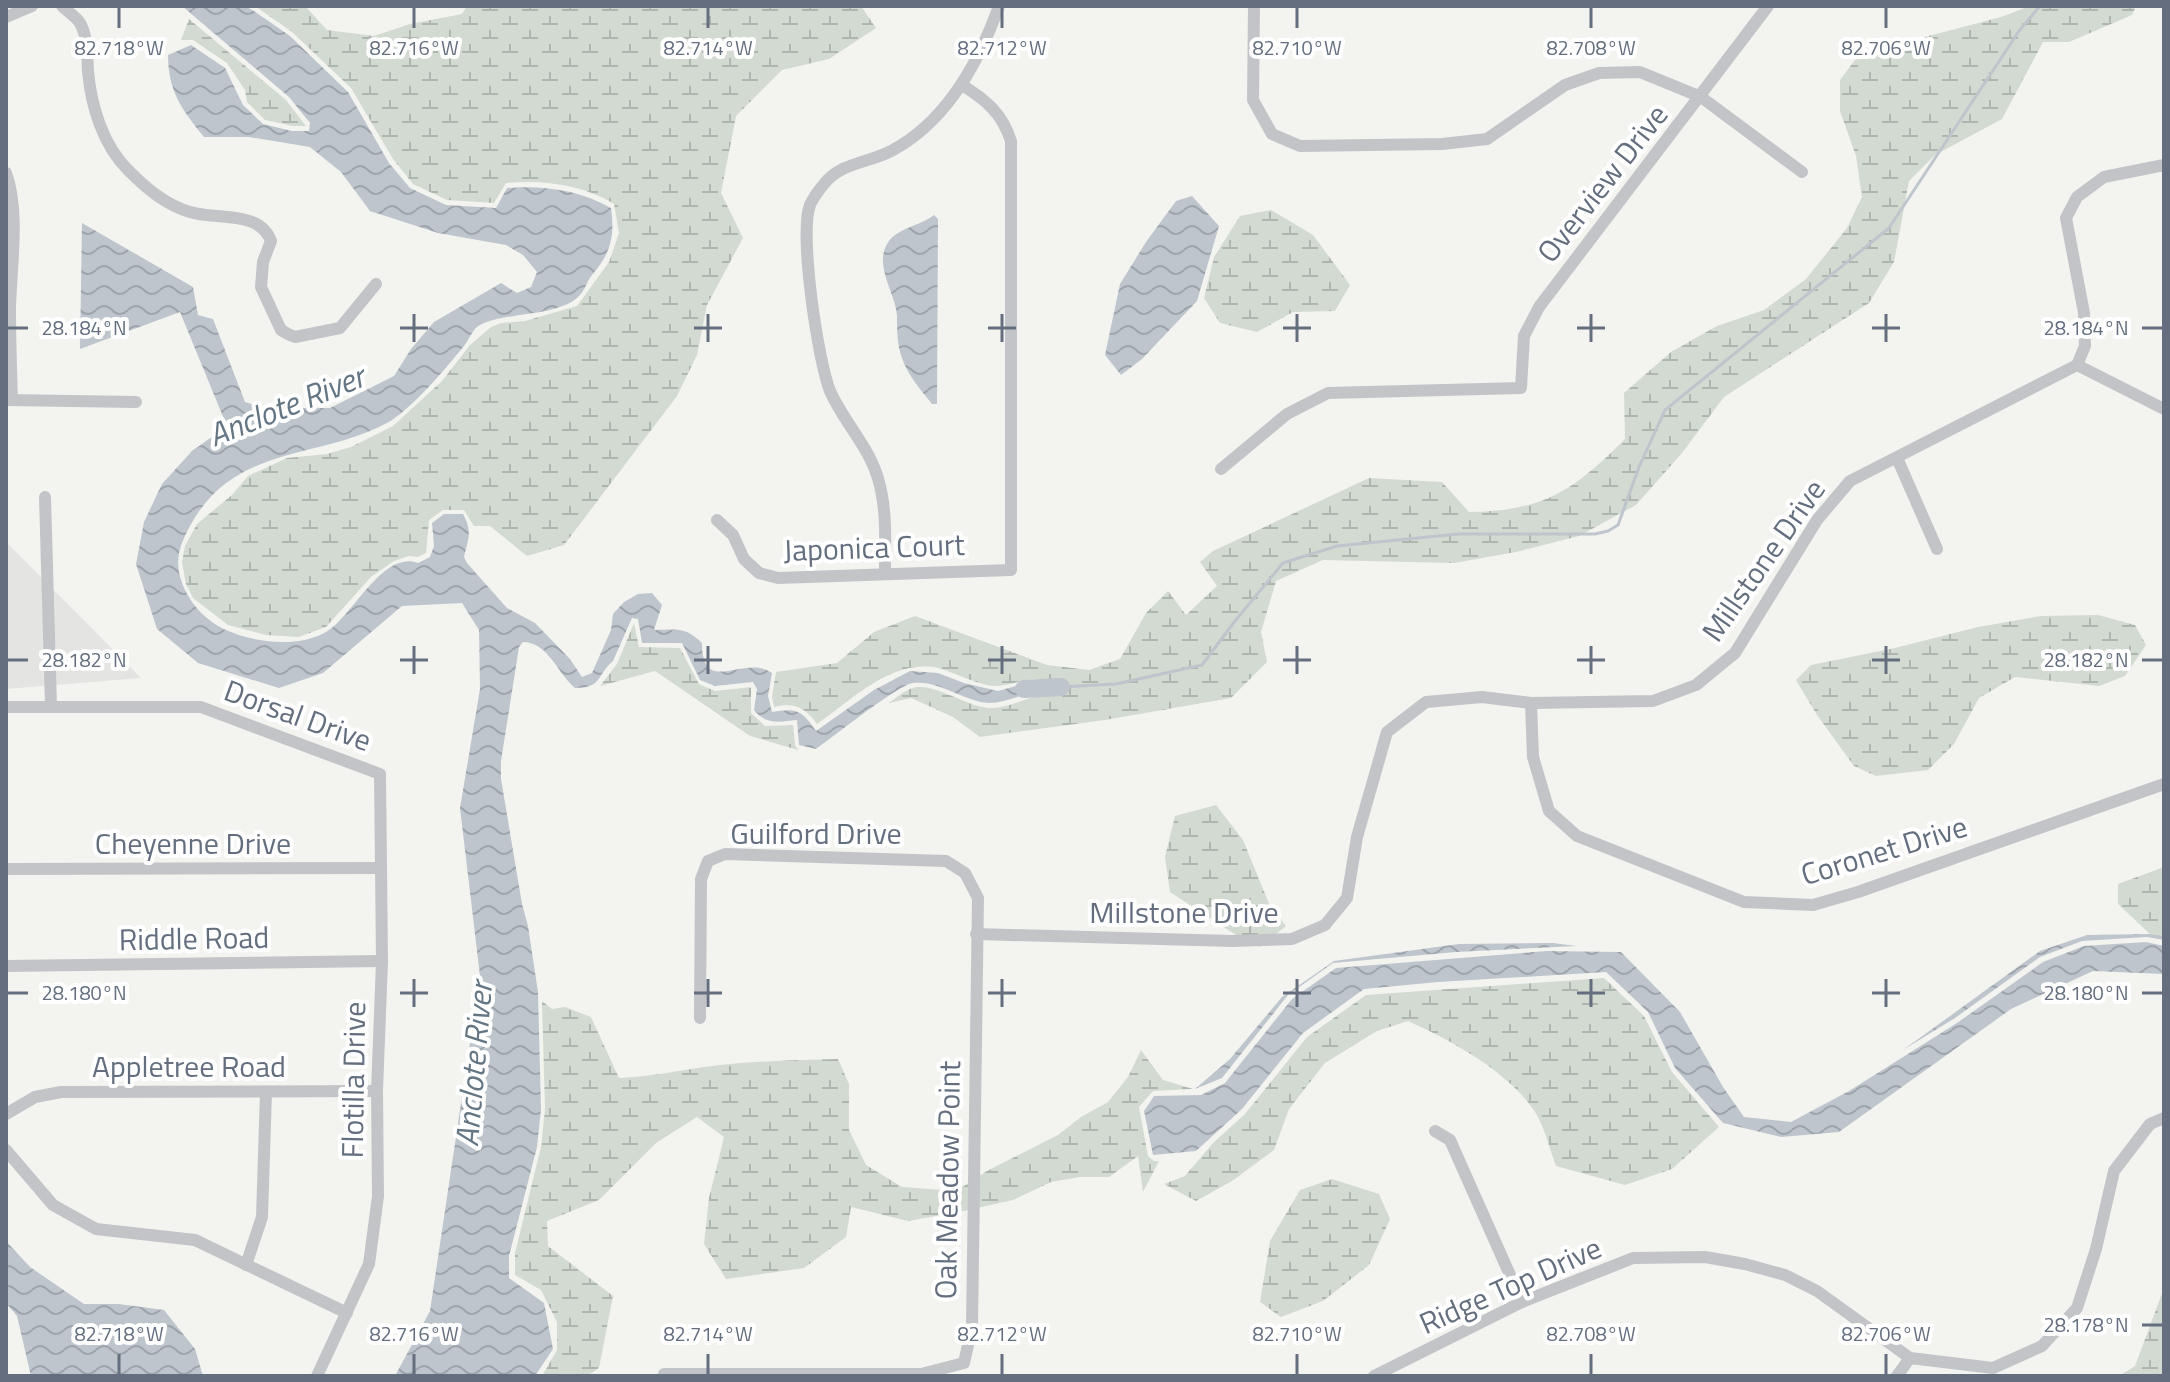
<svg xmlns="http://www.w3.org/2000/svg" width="2170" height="1382" viewBox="0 0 2170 1382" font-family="'Titillium Web',sans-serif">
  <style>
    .built { fill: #e4e4e3 }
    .wetland { fill: url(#wetland-marsh) }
    .water { fill: url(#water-waves) }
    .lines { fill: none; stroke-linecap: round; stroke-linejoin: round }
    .stream { stroke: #bec5cc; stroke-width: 3 }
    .river { stroke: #bec5cc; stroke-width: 18 }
    .street { stroke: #c2c4c8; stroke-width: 12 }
    .ticks { fill: none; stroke: #646e7f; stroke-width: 3 }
    .labels { text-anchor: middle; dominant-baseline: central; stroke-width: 8; stroke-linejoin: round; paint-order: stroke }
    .street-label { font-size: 30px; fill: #646e7f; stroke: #fff }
    .water-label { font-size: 32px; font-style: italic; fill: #647584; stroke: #fff }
    .ticks-label { font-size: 20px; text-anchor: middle; fill: #646e7f; stroke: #fff; stroke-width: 8; stroke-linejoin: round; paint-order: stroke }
  </style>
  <defs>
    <pattern id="wetland-marsh" width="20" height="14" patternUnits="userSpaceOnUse" patternTransform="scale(2)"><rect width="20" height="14" fill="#d3dad1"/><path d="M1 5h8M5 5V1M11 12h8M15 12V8" fill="none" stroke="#afb5af"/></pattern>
    <pattern id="water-waves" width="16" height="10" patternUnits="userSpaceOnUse" patternTransform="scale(2)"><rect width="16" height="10" fill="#bec5cc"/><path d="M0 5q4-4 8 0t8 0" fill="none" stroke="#9ea4ab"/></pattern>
  </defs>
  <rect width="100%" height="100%" fill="#f3f4f0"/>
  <path class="built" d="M6,542L141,678L6,689Z"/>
  <g class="wetland">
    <path d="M255,6H305L327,30L374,36L410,24L462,14L467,6H861L876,28L829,59L782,70L736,116L721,193L743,238L707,305L697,355L677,396L564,545L527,556L490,526H474L464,510H443L429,520L426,553L418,557L409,556L394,561L371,577L326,627L299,637L266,635L228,625L193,598L186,584L182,562L185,546L197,524L232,495L248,476L287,458L327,454L351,447L393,426L442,381L470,345L491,327L501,323L525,321L577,306L609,262L619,233L614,204C581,184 543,180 506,183L494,203L447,200L413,184L393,159L351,88L292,32Z"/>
    <path d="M2030,6H2136L2132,15L2069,42H2043L2002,119L1935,155L1909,181L1894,262L1869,303L1724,397L1682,453L1636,505L1579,536L1516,552L1454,563L1323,560L1276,581L1261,632L1267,662L1231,698L1105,720L980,737L953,717L911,698L889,703C895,699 902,692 910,689C931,680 964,706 988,708C1009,709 1029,696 1049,693L1053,686C1035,672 1017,685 998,686C977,686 958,673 938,668C892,658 852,700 817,724C805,707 794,702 774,707L772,697L776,672L837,663L874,632L915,616L1047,665L1089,670L1120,659L1146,613L1168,591L1186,615L1217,586L1200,562L1213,551L1369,478L1442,482L1469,512C1544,511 1573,491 1625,439L1624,393L1671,352L1717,326L1764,310L1806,279L1847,228L1862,197L1856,156L1840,111V80L1855,60L1917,39L2001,17Z"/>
    <path d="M189,19L286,100L306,126H293L265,120L247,102L245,90L227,63L193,40H181Z"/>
    <path d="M1271,210L1313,235L1350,285L1335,311L1293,312L1257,332L1220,323L1204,298L1214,257L1240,216Z"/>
    <path d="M2098,615L2135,625L2146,645L2125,676L2099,686L2015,677L1979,698L1954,744L1928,770L1876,776L1854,766L1817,715L1796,680L1811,665L1895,648L1978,627L2041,616Z"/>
    <path d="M634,623L639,647L680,648L699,684L715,691L751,687V713L765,726L793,725L795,745L798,750L750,736L655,671L600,686L617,664Z"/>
    <path d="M1216,805L1243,840L1270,906L1286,926L1260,947L1239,937L1170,892L1165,857L1175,816Z"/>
    <path d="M2164,867V936L2150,934L2118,904V884Z"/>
    <path d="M1604,978L1644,1016L1672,1072L1719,1127L1672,1169L1625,1185L1556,1166C1549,1148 1544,1124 1533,1109C1506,1070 1450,1040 1408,1021L1377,1031L1325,1063L1289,1109L1274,1150L1232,1181L1196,1201L1164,1184L1185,1176L1213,1143L1245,1114L1307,1037L1366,995Z"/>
    <path d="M542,1001L552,1009L565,1007L591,1017L619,1078C651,1077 680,1070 712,1066C754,1061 796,1060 838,1059L849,1084V1130L866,1165L902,1187L956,1191L987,1171L1058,1135L1081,1117L1108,1102L1128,1077L1141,1050L1163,1080L1193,1089L1153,1091L1139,1107L1148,1156L1154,1161H1159L1143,1192L1138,1156L1109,1177H1080L1051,1182L1013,1200L964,1211L908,1221L851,1207L846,1237L804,1268L726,1279L704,1244L709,1198L724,1137L697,1117L656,1143L599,1200L547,1221L548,1246L613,1296L599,1368L587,1376H542L557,1350V1322L541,1290L515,1275V1253L541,1147L545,1109Z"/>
    <path d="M1332,1179L1379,1194L1390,1219L1369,1265L1323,1301L1281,1317L1260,1302L1270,1241L1300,1190Z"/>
    <path d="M2164,1288V1376H2119L2135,1366Z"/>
  </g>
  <g class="water">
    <path d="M182,6H245L254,11L290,36L348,92L389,163L410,188L446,205L496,208L507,188C543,185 580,190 611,208C615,236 611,253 592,275C587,281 585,290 580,295C560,318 500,311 477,327C472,331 468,341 464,346C447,367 410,411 387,423C318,460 234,444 190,526C182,541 176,554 179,572C184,597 202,619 226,630C255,643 298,648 326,632C352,618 382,550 418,563L430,557L434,546L432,523L444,514H463C473,532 468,539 464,557L467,563L507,608L535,623L570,659L582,677L592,673L611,630L613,614L624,602L638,594L652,593L662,605L654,630C677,630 684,626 702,643C702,698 745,653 772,673L768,696L772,712C796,708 801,709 816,731L874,690L910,671L938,673L964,683L998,691L1024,684L1049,688C1028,691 1009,703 989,703C962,701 940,680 913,683C899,684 832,738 816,749L799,745L797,720C779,722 766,725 754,710L757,689L753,682L715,686L700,680L682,643H642L638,619L632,618L613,661C596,675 603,688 575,688C558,674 548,642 523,642L519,647L501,761V779L522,904L528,926L538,992L541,1109L537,1147L509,1256V1278L544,1303L553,1349L535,1376H395L430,1311L480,976L460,808L480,689L479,630L462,603L402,606L323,673L279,688L198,663L157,629L136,564L144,522L162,484L192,451L223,429L224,419L180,312L80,349L82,223L193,287L198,315L213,319L245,402L265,408H330L394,376L411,349L434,322L501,283L517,293L531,287L537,272L523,255L506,245L438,233L370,211L341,172L310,147L249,137H204C182,110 168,91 168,55L191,45L225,68L243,105L263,124L292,131H309L310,123L289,97Z"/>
    <path d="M1192,196L1219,226L1197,301L1142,359L1121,375L1105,355L1120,284L1146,242L1176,201Z"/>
    <path d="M934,215L938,219L937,404H932C921,390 908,376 902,358C897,345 897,329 897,316C896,294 874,267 887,244C896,228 920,226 934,215Z"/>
    <path d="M2150,934L2164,936V940L2147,937L2082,941L2040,957L1955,1018L1903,1050L2040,951L2087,935Z"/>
    <path d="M2146,942L2164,946V974L2093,971L2011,1009L1839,1132L1781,1137L1723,1123L1675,1068L1648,1012L1606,972L1438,982L1364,989L1303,1033L1242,1109L1196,1151L1153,1155L1144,1111L1154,1096L1201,1095L1225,1083L1292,999L1336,968L1547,951L1621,952L1680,1012L1723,1087L1744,1117L1791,1122L1849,1091L1957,1023L2043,962L2084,946Z"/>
    <path d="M1553,943L1576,946L1456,952L1333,963L1288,995L1222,1078L1195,1089L1230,1059L1282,997L1334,961L1459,944Z"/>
    <path d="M6,1241L30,1267L84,1304H119L164,1310L195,1349L203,1376H31L17,1316L6,1303Z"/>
  </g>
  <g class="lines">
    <path class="stream" d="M1061,687L1116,684L1202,665L1235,621L1283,563L1337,546L1458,534H1595L1608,531L1618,525L1639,467L1665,410L1889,228L2019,31L2040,6"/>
    <path class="river" d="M1024,689L1061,687"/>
    <g class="street">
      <path d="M62,6C67,11 76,17 80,23C88,37 87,56 88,71C91,106 103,146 129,171C147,189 166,205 190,212C215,220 260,210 271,241L263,262L261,287L281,330L288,334L295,337L340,328L376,284"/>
      <path d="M1254,6L1253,100L1272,134L1300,146L1442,144L1487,139L1565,85L1599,73L1640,72L1701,97L1802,172"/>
      <path d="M6,17L32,6"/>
      <path d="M6,173C20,211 11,267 10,308C10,339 11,370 12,400"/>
      <path d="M2077,365L2164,409"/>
      <path d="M6,400L136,402"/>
      <path d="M1897,458L1937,549"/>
      <path d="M1221,469L1287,414L1328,393L1521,388L1524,336L1539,307L1768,6"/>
      <path d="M45,497L51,706"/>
      <path d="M717,520L733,535L744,559L759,573L778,578L1011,570V141C1002,113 986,100 962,85"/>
      <path d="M885,573C885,543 887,511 879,482C870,447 844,423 830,391C818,361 799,234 810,205C813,198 819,190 824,184C841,162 870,163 893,150C948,120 979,62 999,6"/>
      <path d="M1531,703L1533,757L1549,811L1577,836L1744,902L1813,905L1858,892L2164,784"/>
      <path d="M6,707H201L380,774L382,961L377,1091L378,1196L369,1264L317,1376"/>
      <path d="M6,869L380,868"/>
      <path d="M976,934L1232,941L1292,939L1325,925L1347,898L1357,837L1387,732L1426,702L1482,697L1531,703L1653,701L1696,685L1735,653L1817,520L1850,481L2077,365L2085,346L2084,313L2066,218L2077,197L2104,177L2164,165"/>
      <path d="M6,966L382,961"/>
      <path d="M6,1114L35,1097L61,1092L377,1091"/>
      <path d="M1435,1131L1450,1140L1522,1302"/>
      <path d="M6,1150L53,1205L96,1229L195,1240L347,1313"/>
      <path d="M246,1265L262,1217L266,1092"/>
      <path d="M664,1374H921L964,1363L972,1327L978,898L965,873L946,861L725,854L708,861L701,879L700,1018"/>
      <path d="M1374,1376L1522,1302L1633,1258L1705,1257L1745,1264L1785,1275L1817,1291L1910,1358L1993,1368L2042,1346L2077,1308L2096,1249L2114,1171L2150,1124L2164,1118"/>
      <path d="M1897,1376L1910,1358"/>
    </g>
  </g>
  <path class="ticks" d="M119,8V28M414,8V28M708,8V28M1002,8V28M1297,8V28M1591,8V28M1886,8V28M414,314V342M708,314V342M1002,314V342M1297,314V342M1591,314V342M1886,314V342M8,328H28M400,328H428M694,328H722M988,328H1016M1283,328H1311M1577,328H1605M1872,328H1900M2142,328H2162M414,646V674M708,646V674M1002,646V674M1297,646V674M1591,646V674M1886,646V674M8,660H28M400,660H428M694,660H722M988,660H1016M1283,660H1311M1577,660H1605M1872,660H1900M2142,660H2162M414,979V1007M708,979V1007M1002,979V1007M1297,979V1007M1591,979V1007M1886,979V1007M8,993H28M400,993H428M694,993H722M988,993H1016M1283,993H1311M1577,993H1605M1872,993H1900M2142,993H2162M2142,1325H2162M119,1354V1374M414,1354V1374M708,1354V1374M1002,1354V1374M1297,1354V1374M1591,1354V1374M1886,1354V1374"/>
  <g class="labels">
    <g class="street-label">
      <text transform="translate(1602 183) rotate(-52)">Overview Drive</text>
      <text transform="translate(874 547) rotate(-2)">Japonica Court</text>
      <text transform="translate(1763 560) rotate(-55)">Millstone Drive</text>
      <text transform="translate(298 715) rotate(20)">Dorsal Drive</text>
      <text x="816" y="833">Guilford Drive</text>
      <text x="193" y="843">Cheyenne Drive</text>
      <text transform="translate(1884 850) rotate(-17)">Coronet Drive</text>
      <text x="1184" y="912">Millstone Drive</text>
      <text transform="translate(194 938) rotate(-1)">Riddle Road</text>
      <text x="189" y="1066">Appletree Road</text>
      <text transform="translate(353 1080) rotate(-89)">Flotilla Drive</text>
      <text transform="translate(947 1180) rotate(-89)">Oak Meadow Point</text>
      <text transform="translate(1510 1285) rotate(-24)">Ridge Top Drive</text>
    </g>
    <g class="water-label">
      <text transform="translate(286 405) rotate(-22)">Anclote River</text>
      <text transform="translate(473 1064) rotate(-85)">Anclote River</text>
    </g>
  </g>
  <g class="ticks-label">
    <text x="119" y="55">82.718°W</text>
    <text x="414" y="55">82.716°W</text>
    <text x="708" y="55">82.714°W</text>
    <text x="1002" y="55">82.712°W</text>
    <text x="1297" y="55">82.710°W</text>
    <text x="1591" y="55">82.708°W</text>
    <text x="1886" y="55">82.706°W</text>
    <text x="84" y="335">28.184°N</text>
    <text x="2086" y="335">28.184°N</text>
    <text x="84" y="667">28.182°N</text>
    <text x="2086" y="667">28.182°N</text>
    <text x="84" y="1000">28.180°N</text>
    <text x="2086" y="1000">28.180°N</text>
    <text x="2086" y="1332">28.178°N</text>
    <text x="119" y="1341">82.718°W</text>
    <text x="414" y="1341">82.716°W</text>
    <text x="708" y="1341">82.714°W</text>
    <text x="1002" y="1341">82.712°W</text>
    <text x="1297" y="1341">82.710°W</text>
    <text x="1591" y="1341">82.708°W</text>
    <text x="1886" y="1341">82.706°W</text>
  </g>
  <rect width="2170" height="1382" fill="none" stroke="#646e7f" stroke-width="16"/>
</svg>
